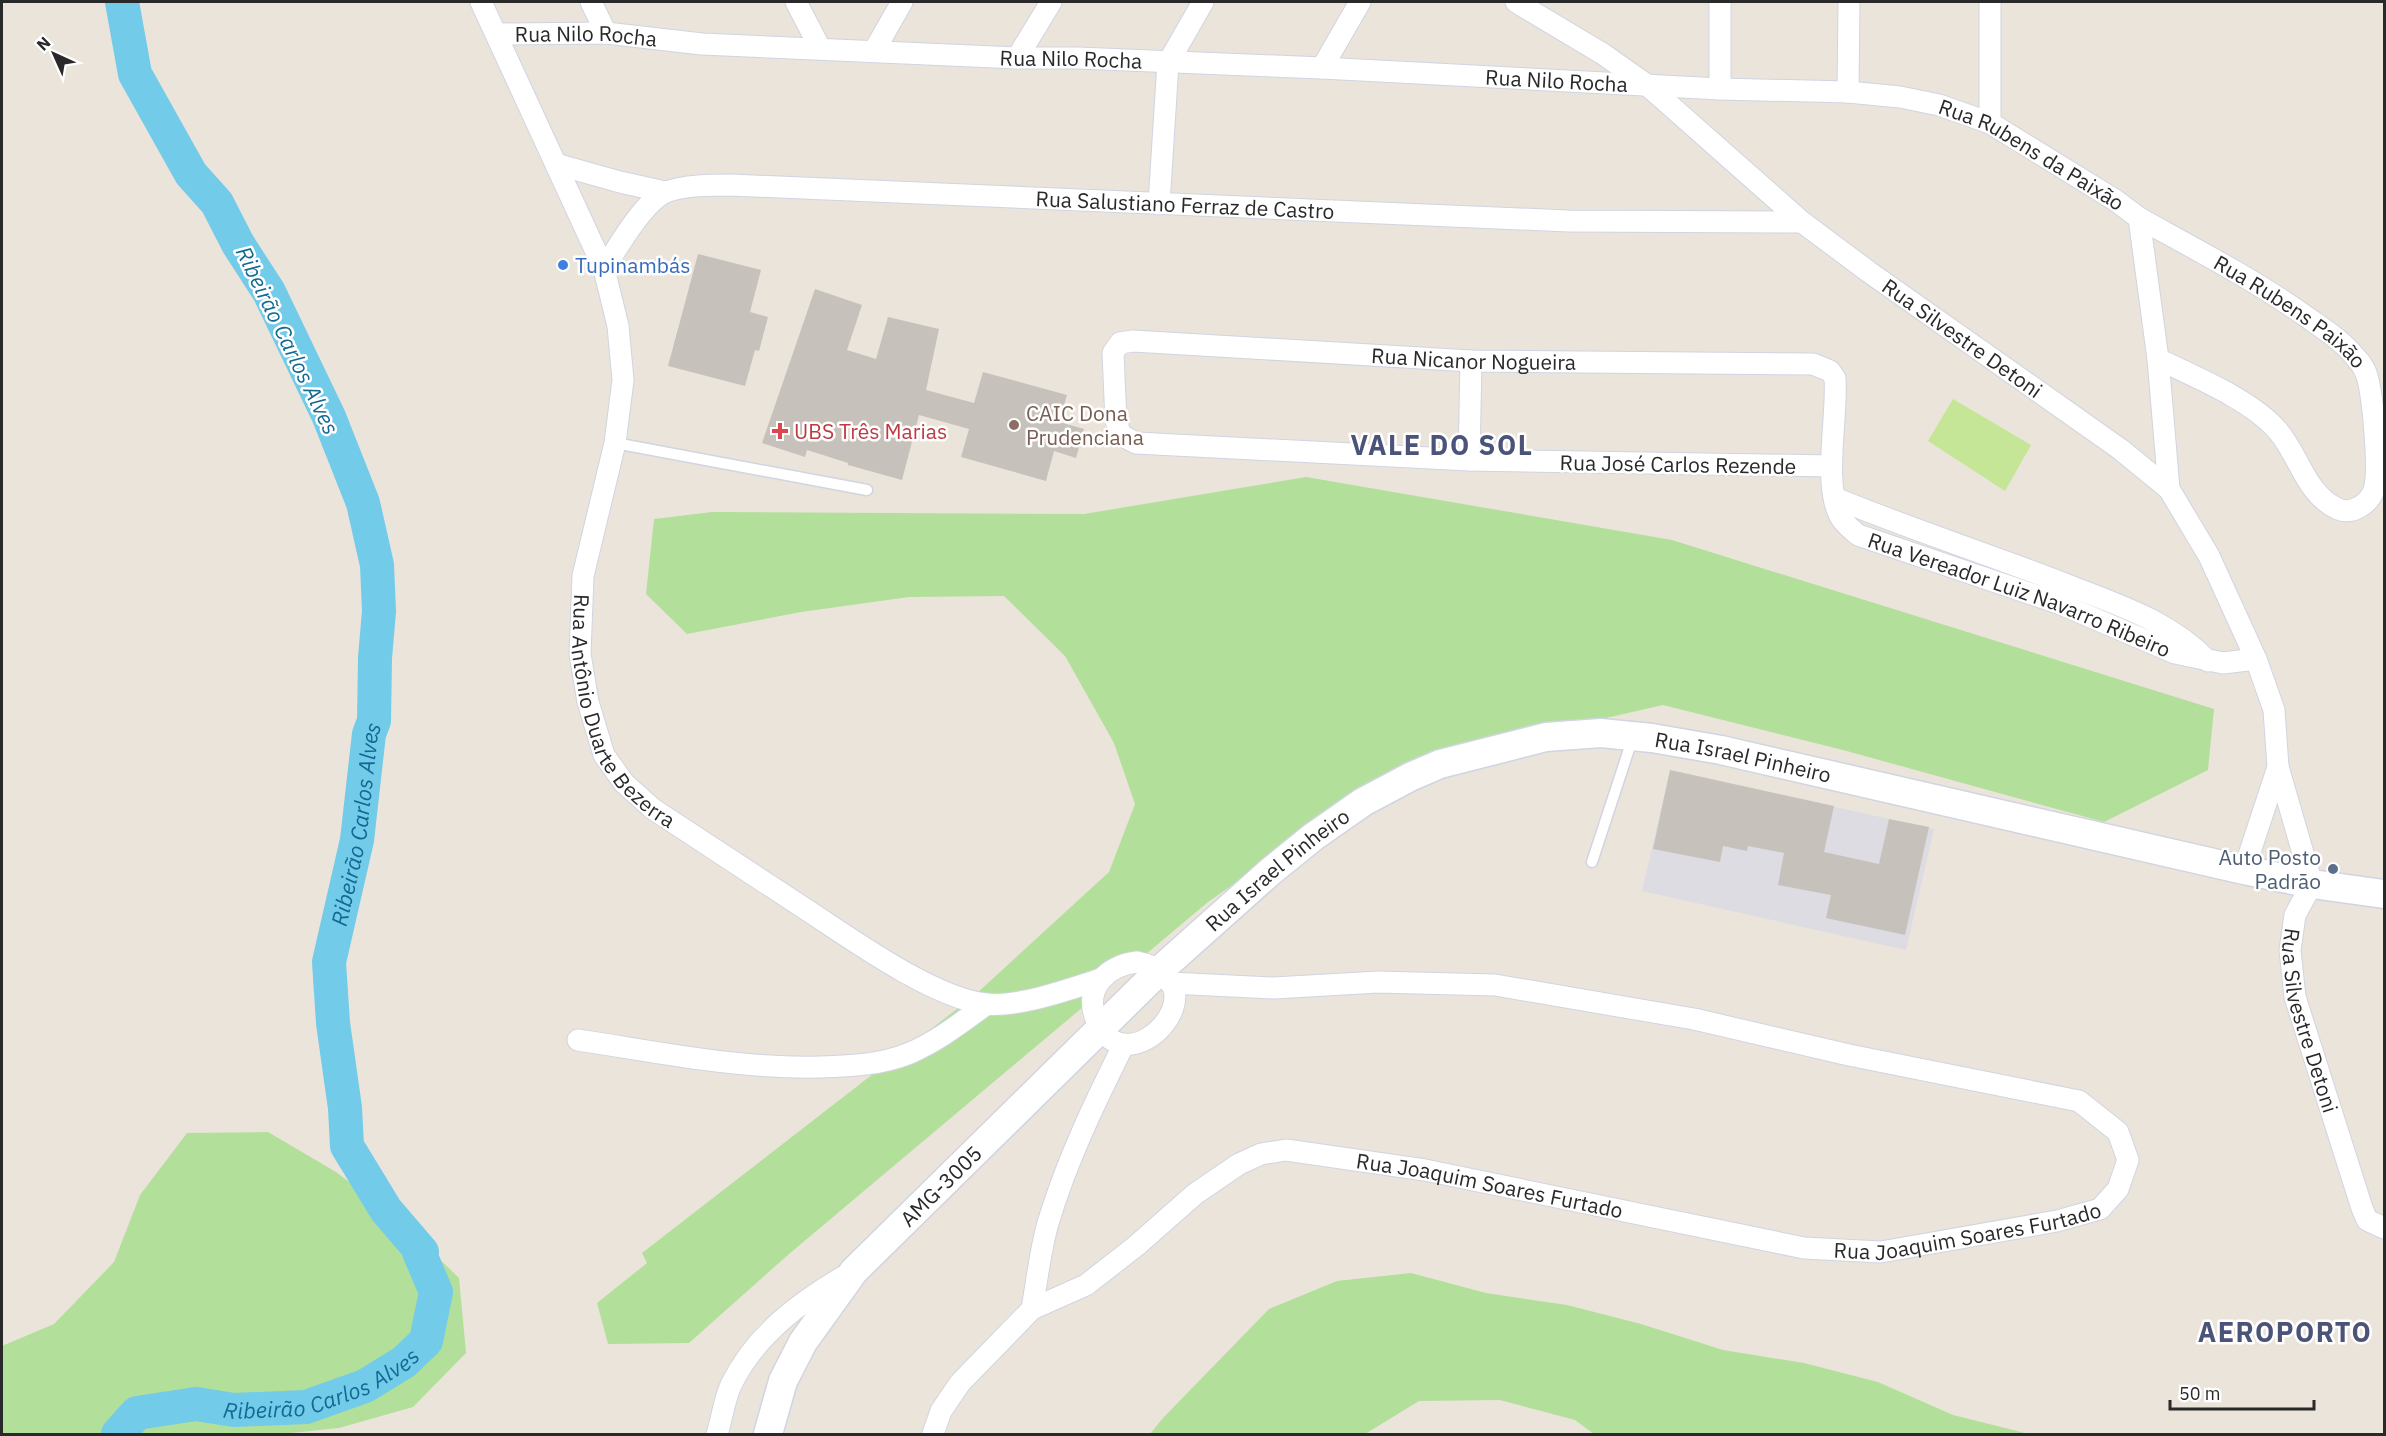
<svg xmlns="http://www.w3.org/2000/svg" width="2386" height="1436" viewBox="0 0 2386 1436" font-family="'IBM Plex Sans',sans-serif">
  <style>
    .industrial { fill: #dedce3 }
    .green { fill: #b2df9a }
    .pitch { fill: #c5e696 }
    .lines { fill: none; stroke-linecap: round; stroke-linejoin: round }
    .river { stroke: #72cbe9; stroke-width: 34 }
    .building { fill: #c6c1bb }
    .lane-casing { stroke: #d1d4e1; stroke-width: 13 }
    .street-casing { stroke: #d1d4e1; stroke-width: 23 }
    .secondary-casing { stroke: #d1d4e1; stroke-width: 31 }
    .lane { stroke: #fff; stroke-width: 10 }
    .street { stroke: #fff; stroke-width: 21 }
    .secondary { stroke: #fff; stroke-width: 28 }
    .shop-dot { fill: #3f7fe0; stroke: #fff; stroke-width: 2 }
    .education-dot { fill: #8d6e63; stroke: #fff; stroke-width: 2 }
    .health-dot { fill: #e0444e; stroke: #fff; stroke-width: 2 }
    .service-dot { fill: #5c6f8a; stroke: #fff; stroke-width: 2 }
    .labels { text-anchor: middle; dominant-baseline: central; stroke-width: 5; stroke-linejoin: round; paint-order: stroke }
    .street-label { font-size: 21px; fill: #292929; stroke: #fff }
    .shop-label { font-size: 21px; fill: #366cbe; stroke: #fff; text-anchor: start }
    .education-label { font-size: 21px; fill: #785e54; stroke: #fff; text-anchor: start }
    .health-label { font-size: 21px; fill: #be3a42; stroke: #fff; text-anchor: start }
    .service-label { font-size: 21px; fill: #4e5e75; stroke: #fff; text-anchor: end }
    .water-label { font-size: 22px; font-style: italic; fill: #136993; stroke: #fff }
    .district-label { font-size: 27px; font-weight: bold; letter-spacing: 1.5px; fill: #4b5478; stroke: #fff }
  </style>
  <rect width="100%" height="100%" fill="#ebe4db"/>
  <path class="industrial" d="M1670,770L1934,829L1906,950L1642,891Z"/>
  <g class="green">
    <path d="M1306,477L1672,540L2214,709L2208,770L2104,822L1843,750L1663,705L1519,738L1417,757L1208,902L789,1254L689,1343L608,1344L597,1303L647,1263L642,1253L975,995L1109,872L1135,804L1114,743L1065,656L1004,596L909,597L801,612L687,634L646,594L654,519L712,512L1084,514Z"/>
    <path d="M268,1132L336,1172L397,1218L459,1278L466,1353L413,1407L339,1428L281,1434H2V1346L54,1324L114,1262L140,1195L187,1133Z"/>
    <path d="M1411,1273L1486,1293L1567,1305L1641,1324L1723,1350L1804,1363L1878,1382L1953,1415L2029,1434H1594L1575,1420L1500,1400L1419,1401L1365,1434H1150L1163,1418L1269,1309L1337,1281Z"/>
  </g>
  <path class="pitch" d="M1953,399L2031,445L2005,491L1928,441Z"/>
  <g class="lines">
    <path class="river" id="s1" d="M118,1434L137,1413L196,1404L234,1410L306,1407L365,1386L404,1362L426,1341L436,1292L419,1252H422L386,1210L347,1146L345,1108L333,1023L329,962L357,840L369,734L374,721L375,658L379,611L377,565L363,503L329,417L269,292L238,244L217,203L191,174L135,74L122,2"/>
  </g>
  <g class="building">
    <path d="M698,254L761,270L750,312L768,317L759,351L755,350L745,386L668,366Z"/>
    <path d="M815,289L862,305L847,350L876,359L888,317L939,329L926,390L974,403L983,372L1067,395L1059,422L1084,429L1076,458L1054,451L1046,481L961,457L969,429L919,415L902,480L848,465V463L807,450L805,457L762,443Z"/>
    <path d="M1670,770L1834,806L1824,852L1879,864L1889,819L1929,827L1905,935L1826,918L1831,895L1778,885L1784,853L1748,846L1747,851L1723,846L1720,862L1653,849Z"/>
  </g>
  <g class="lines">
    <defs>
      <g id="lane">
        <path d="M615,443L867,490"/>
        <path d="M1592,862L1633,737"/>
      </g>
      <g id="street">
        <path id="s2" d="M481,2L604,269L618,326L623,380L615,443L583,576L580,654L588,702L604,755L624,783L653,809C706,844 759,879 813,914C857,943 933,997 985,1004C1017,1008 1070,989 1101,979"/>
        <path d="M591,2L606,33"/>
        <path d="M796,2L820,48"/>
        <path id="s3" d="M1516,2L1603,54L1647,85L1802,222L1869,272L2120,449L2169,489L2209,556L2256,659L2274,710L2278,767"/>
        <path id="s4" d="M496,34L606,33L702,44L1017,58H1078L1322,68L1720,89L1848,92L1900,97L1939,105L1990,123L2115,200L2139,218L2158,359L2169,489"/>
        <path d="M874,51L902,2"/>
        <path d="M1017,58L1051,2"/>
        <path d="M1322,68L1360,2"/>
        <path d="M1720,89V2"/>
        <path d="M1848,92L1849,2"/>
        <path d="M1990,123V2"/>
        <path d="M556,164L620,182L665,192"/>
        <path d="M1159,204L1168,63L1203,2"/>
        <path id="s5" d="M2139,218C2195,249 2251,278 2304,315C2322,328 2342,340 2356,358C2360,362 2364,368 2366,373C2373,393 2380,471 2374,490C2369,504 2352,515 2338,509C2306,495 2299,455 2278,431C2252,400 2193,376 2158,359"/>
        <path id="s6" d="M604,269C617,248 644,201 666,192C685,185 711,185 731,185L1568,221L1802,222"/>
        <path d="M1469,460L1471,361"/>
        <path id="s7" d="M1831,466L1469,460L1136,443L1121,435L1116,421L1113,353L1120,343L1133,341L1471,361L1813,364L1830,371L1835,378C1838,416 1822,486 1841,518C1846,525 1852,530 1858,535L2058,603L2175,653L2223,663L2256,659"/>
        <path d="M1835,498C1912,530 1992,555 2070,586C2121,606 2169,621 2208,661"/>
        <path id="s8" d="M2244,870L2278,767L2312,884L2295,915L2290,950L2295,997L2362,1208L2367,1220L2384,1228"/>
        <path d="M1137,962C1230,981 1126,1094 1096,1019C1083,988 1108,965 1137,962Z"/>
        <path d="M578,1040C658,1052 738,1069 820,1067C850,1066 881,1065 910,1053C938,1041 962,1022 987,1004"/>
        <path d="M1032,1309C1037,1281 1040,1251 1048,1223C1067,1160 1095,1102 1124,1044"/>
        <path d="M717,1434C722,1419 724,1400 731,1385C755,1335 801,1301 848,1274"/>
        <path id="s9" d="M933,1434L941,1411L960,1383L1032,1309L1086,1285L1136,1246L1195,1194L1239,1164L1261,1154L1286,1150L1425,1170L1804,1248L1881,1252L2057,1221L2100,1209L2118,1189L2128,1160L2118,1132L2079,1101L1849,1055L1694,1019L1495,985L1378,982L1274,988L1170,983"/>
      </g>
      <g id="secondary">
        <path id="s10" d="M768,1434L783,1381L803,1342L854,1271L1160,970L1271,871L1313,837L1363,802L1410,777L1440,764L1546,737L1601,733L1652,738L1721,750L2244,870L2312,884L2384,894"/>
      </g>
    </defs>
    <use href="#lane" class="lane-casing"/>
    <use href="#street" class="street-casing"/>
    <use href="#secondary" class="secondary-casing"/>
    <use href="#lane" class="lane"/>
    <use href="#street" class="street"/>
    <use href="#secondary" class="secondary"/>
  </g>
  <circle class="shop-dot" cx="563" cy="265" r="6"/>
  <circle class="education-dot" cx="1014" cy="425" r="6"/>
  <path class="health-dot" d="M777 422h6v6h6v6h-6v6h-6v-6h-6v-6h6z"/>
  <circle class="service-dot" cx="2333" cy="869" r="6"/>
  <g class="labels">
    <g class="street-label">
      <text stroke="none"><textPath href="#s4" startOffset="90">Rua Nilo Rocha</textPath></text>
      <text stroke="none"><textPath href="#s4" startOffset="576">Rua Nilo Rocha</textPath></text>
      <text stroke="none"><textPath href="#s4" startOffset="1062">Rua Nilo Rocha</textPath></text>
      <text stroke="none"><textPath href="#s4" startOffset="1551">Rua Rubens da Paixão</textPath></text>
      <text stroke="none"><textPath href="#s6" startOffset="620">Rua Salustiano Ferraz de Castro</textPath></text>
      <text stroke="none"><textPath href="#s5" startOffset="178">Rua Rubens Paixão</textPath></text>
      <text stroke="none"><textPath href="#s3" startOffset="560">Rua Silvestre Detoni</textPath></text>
      <text stroke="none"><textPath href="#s7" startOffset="1162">Rua Nicanor Nogueira</textPath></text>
      <text transform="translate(1678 464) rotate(1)">Rua José Carlos Rezende</text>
      <text stroke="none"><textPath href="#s7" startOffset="1866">Rua Vereador Luiz Navarro Ribeiro</textPath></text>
      <text stroke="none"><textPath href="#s2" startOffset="756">Rua Antônio Duarte Bezerra</textPath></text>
      <text stroke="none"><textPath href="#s10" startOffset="1274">Rua Israel Pinheiro</textPath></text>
      <text stroke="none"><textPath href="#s10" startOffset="770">Rua Israel Pinheiro</textPath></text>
      <text stroke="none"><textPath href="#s8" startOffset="374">Rua Silvestre Detoni</textPath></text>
      <text stroke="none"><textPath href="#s10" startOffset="308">AMG-3005</textPath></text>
      <text stroke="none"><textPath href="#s9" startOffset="672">Rua Joaquim Soares Furtado</textPath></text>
      <text stroke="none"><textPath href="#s9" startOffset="1158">Rua Joaquim Soares Furtado</textPath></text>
    </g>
    <g class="shop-label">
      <text x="575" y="265">Tupinambás</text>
    </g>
    <g class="education-label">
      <text x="1026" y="413">CAIC Dona<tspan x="1026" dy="24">Prudenciana</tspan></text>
    </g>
    <g class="health-label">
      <text x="794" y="431">UBS Três Marias</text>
    </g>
    <g class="service-label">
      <text x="2321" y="857">Auto Posto<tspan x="2321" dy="24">Padrão</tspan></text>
    </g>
    <g class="water-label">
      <text transform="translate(288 340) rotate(64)">Ribeirão Carlos Alves</text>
      <text stroke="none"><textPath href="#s1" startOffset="890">Ribeirão Carlos Alves</textPath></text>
      <text stroke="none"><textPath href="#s1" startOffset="219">Ribeirão Carlos Alves</textPath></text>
    </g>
    <g class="district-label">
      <text x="1442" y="444">VALE DO SOL</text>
      <text x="2285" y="1331">AEROPORTO</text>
    </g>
  </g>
  <rect width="2386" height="1436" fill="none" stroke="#292929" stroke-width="6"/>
  <g transform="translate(54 54) rotate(315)" stroke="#ffffff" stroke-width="4.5" paint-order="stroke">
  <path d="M0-4.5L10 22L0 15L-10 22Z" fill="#292929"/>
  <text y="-9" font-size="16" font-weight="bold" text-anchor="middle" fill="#292929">N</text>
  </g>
  <path d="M2170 1400v9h144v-9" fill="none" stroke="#292929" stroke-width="3"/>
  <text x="2179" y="1400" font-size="18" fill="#292929" stroke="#ffffff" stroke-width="4.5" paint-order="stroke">50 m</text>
</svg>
